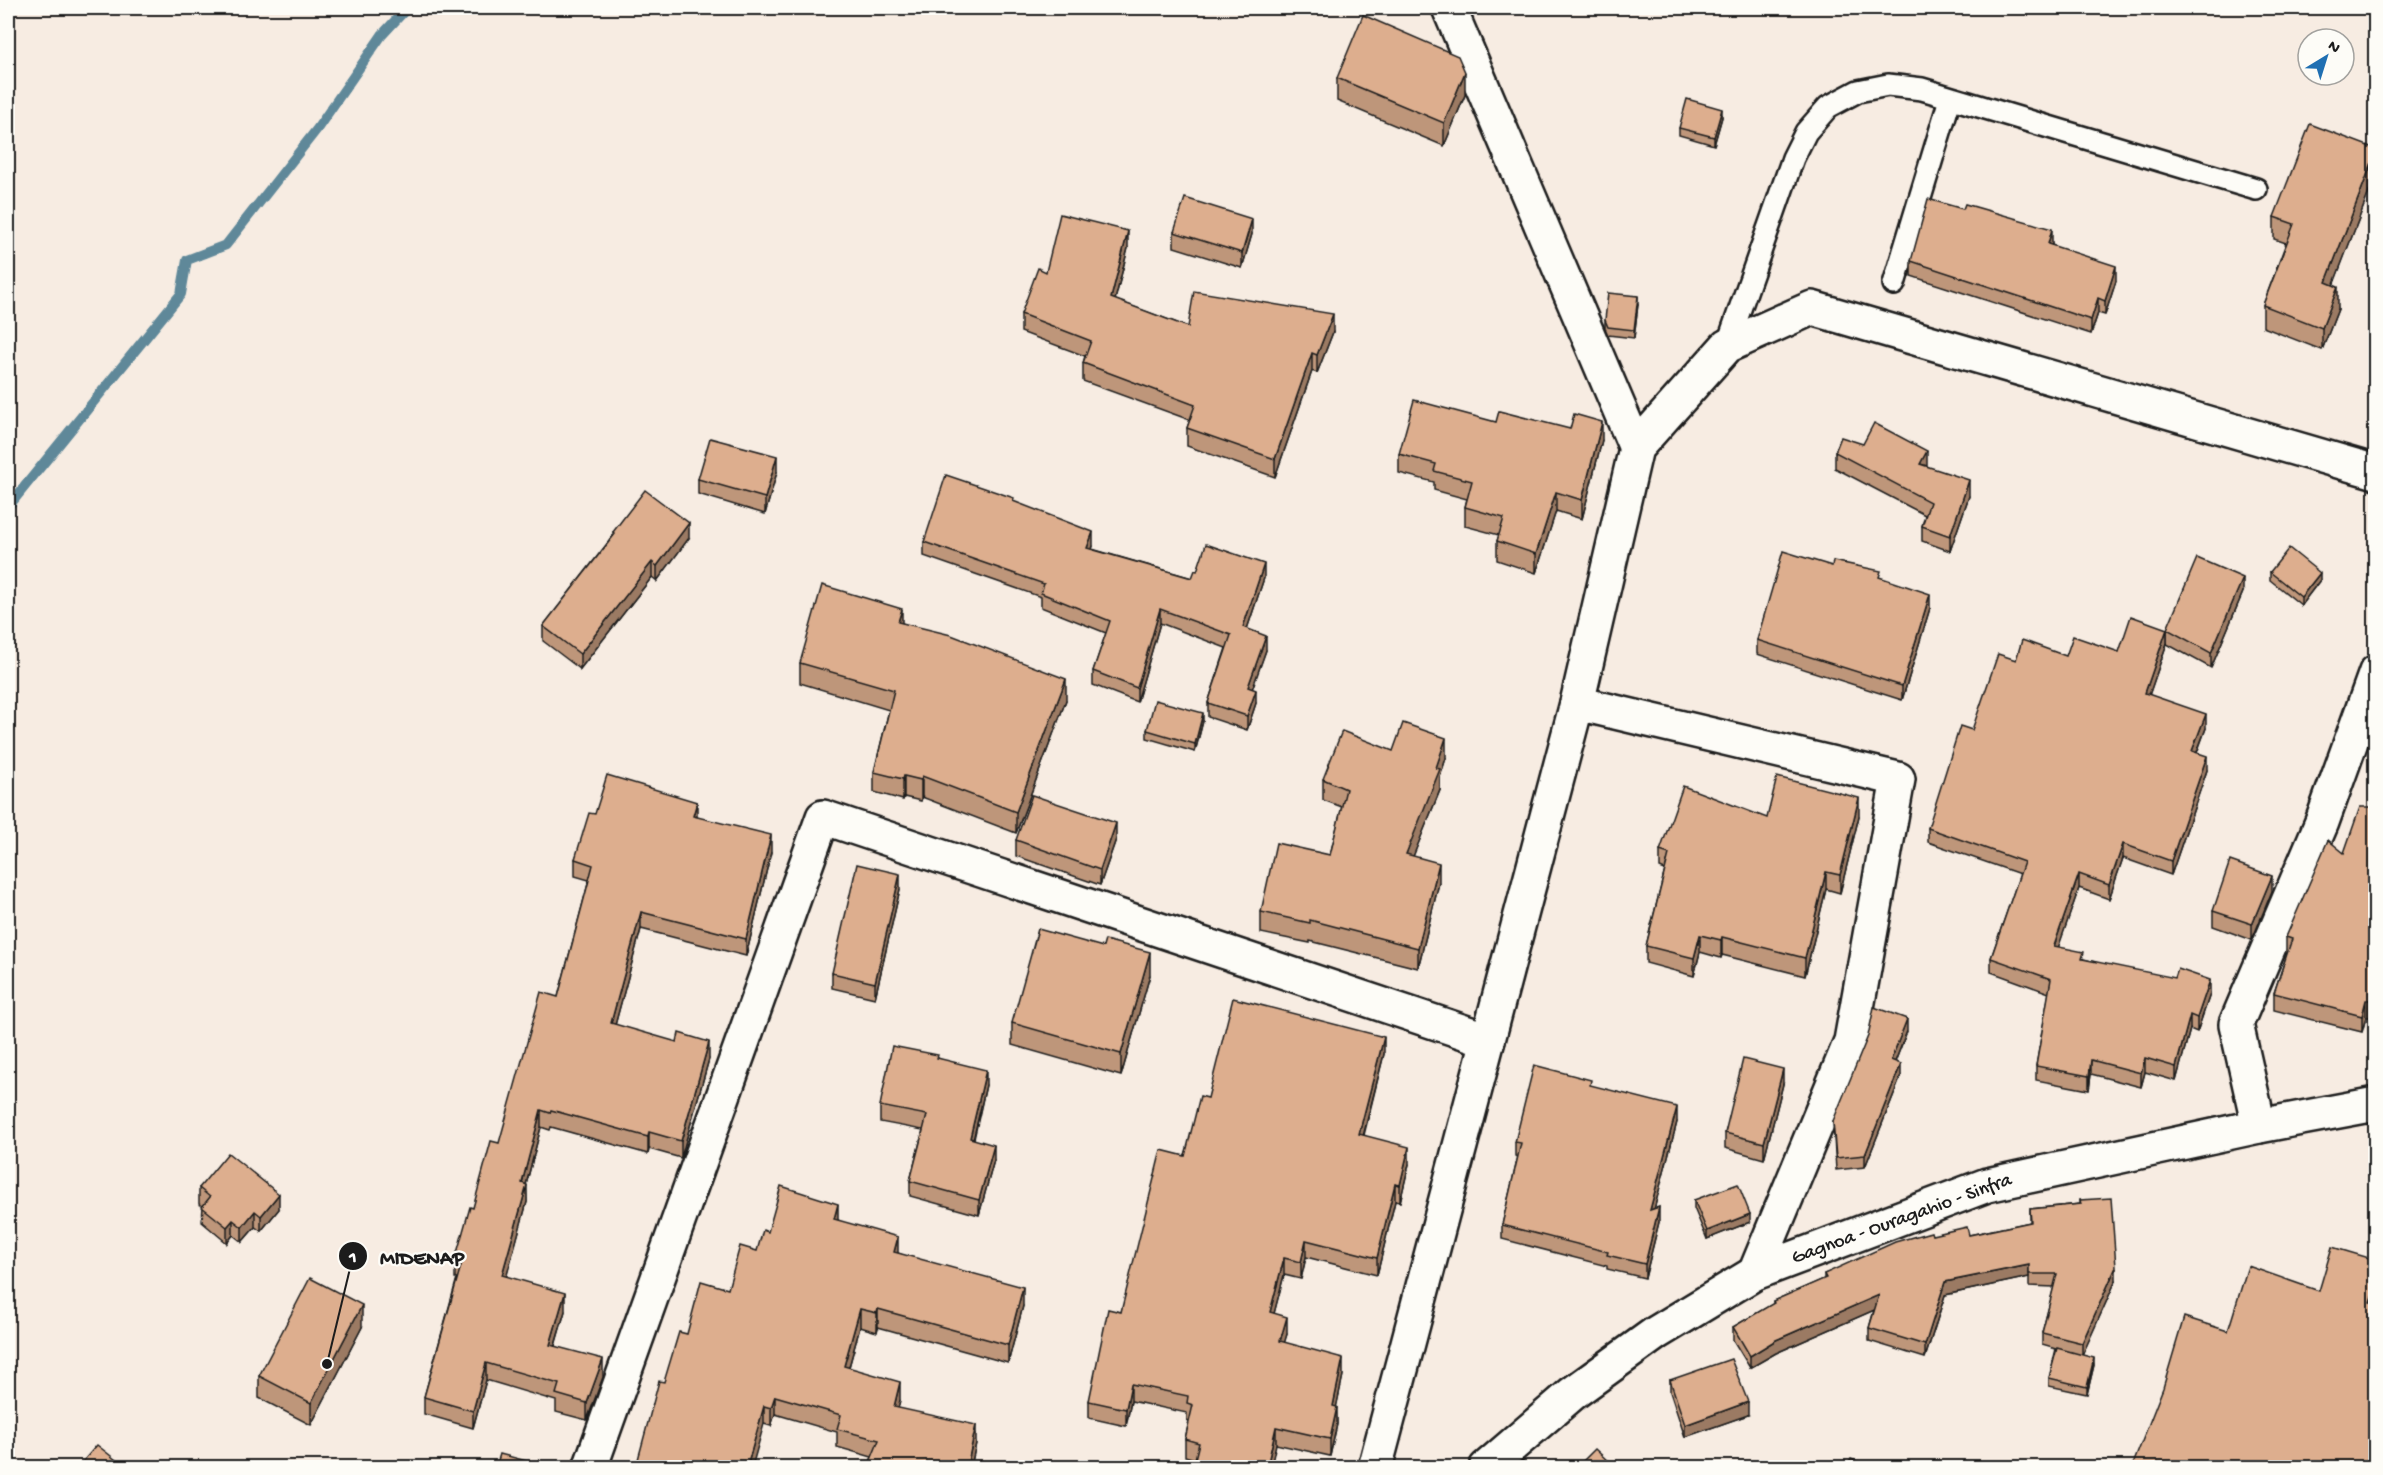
<svg xmlns="http://www.w3.org/2000/svg" width="2383" height="1475" viewBox="0 0 2383 1475" font-family="'Gochi Hand',sans-serif">
  <style>
    .lines { fill: none; stroke-linecap: round; stroke-linejoin: round }
    .stream { stroke: #5f8899; stroke-width: 10 }
    .lane-casing { stroke: #1c1c1c; stroke-width: 26 }
    .street-casing { stroke: #1c1c1c; stroke-width: 38 }
    .secondary-casing { stroke: #1c1c1c; stroke-width: 38 }
    .lane { stroke: #fdfcf7; stroke-width: 21 }
    .street { stroke: #fdfcf7; stroke-width: 33 }
    .secondary { stroke: #fdfcf7; stroke-width: 33 }
    .wall { fill: #be967a; stroke: #1c1c1c; stroke-width: 1.5 }
    .shaded-wall { fill: #9b7a63; stroke: #1c1c1c; stroke-width: 1.5 }
    .building { fill: #ddae8e; stroke: #1c1c1c; stroke-width: 1.5 }
    .labels { text-anchor: middle; dominant-baseline: central; stroke-width: 4.5; stroke-linejoin: round; paint-order: stroke }
    .street-label { font-size: 20px; fill: #1c1c1c; stroke: #fdfcf7 }
    .leader { fill: none; stroke: #1c1c1c; stroke-width: 2 }
    .callout-dot { fill: #1c1c1c; stroke: #fdfcf7; stroke-width: 2 }
    .mark-label { font-size: 18px; text-anchor: middle; font-weight: bold; fill: #fff }
    .callout-label { font-size: 21px; text-anchor: middle; font-weight: bold; fill: #1c1c1c; stroke: #fdfcf7; stroke-width: 4.5; stroke-linejoin: round; paint-order: stroke }
  </style>
  <rect width="100%" height="100%" fill="#f7ece2"/>
  <filter id="ink" filterUnits="userSpaceOnUse"><feTurbulence type="fractalNoise" baseFrequency=".0167" numOctaves="2"/><feDisplacementMap in="SourceGraphic" scale="12" xChannelSelector="R" yChannelSelector="G"/><feConvolveMatrix kernelMatrix="1 2 1 2 8 2 1 2 1" color-interpolation-filters="sRGB"/></filter>
  <g filter="url(#ink)">
    <g class="lines">
      <path class="stream" d="M8,507L181,294L187,260L226,245L317,129L382,35L407,8"/>
      <defs>
        <g id="lane">
          <path d="M1894,284L1950,99"/>
          <path d="M1727,346L1793,158L1806,132L1828,107L1858,91L1888,85L1922,89L2256,189"/>
        </g>
        <g id="street">
          <path d="M1449,8L1636,448"/>
          <path d="M1577,703L1898,779L1851,1041L1755,1273"/>
          <path d="M2259,1126L2236,1024L2322,822L2376,672"/>
          <path d="M590,1468L823,817L1488,1040"/>
          <path d="M1375,1468L1577,703L1636,448L1727,346L1812,308L2376,472"/>
        </g>
        <path id="secondary" d="M1486,1468L1573,1393L1656,1333L1755,1273L1987,1185L2259,1126L2376,1104"/>
      </defs>
      <use href="#lane" class="lane-casing"/>
      <use href="#street" class="street-casing"/>
      <use href="#secondary" class="secondary-casing"/>
      <use href="#lane" class="lane"/>
      <use href="#street" class="street"/>
      <use href="#secondary" class="secondary"/>
    </g>
    <g class="wall">
      <path d="M1337,78L1465,95L1444,146L1337,101Z"/>
      <path d="M1722,117L1714,145L1679,135V128Z"/>
      <path d="M2376,149V174L2333,285L2338,309L2322,350L2263,327V305L2286,243L2274,239V217Z"/>
      <path d="M1174,232L1252,234L1242,268L1174,247Z"/>
      <path d="M2052,244V245L2116,281L2105,315L2098,313L2091,334L1911,276V261Z"/>
      <path d="M1128,248L1115,300L1188,327L1333,332L1317,373L1312,371L1275,477L1187,446V428L1190,420L1083,381V363L1085,356L1021,332V314L1046,272Z"/>
      <path d="M1638,304L1634,338L1608,335L1605,328V320Z"/>
      <path d="M1496,422L1602,440L1582,519L1556,511L1536,573L1497,560V541L1499,535L1465,526V507L1467,499L1434,490V482L1399,473V454Z"/>
      <path d="M1835,452L1927,466L1969,496L1950,551L1922,541V526L1925,515L1835,468Z"/>
      <path d="M777,472L765,514L698,494V479Z"/>
      <path d="M1014,502L1093,546L1092,549L1192,578H1264L1247,629L1266,650L1252,688L1256,703L1247,730L1208,717V703L1226,648L1160,623L1137,702L1093,685V671L1106,633L1041,607V597L924,556V542Z"/>
      <path d="M613,532L689,538L657,581L652,577L580,669L543,641V626L613,536Z"/>
      <path d="M1832,566L1881,578L1930,608L1902,700L1757,654V640Z"/>
      <path d="M2270,572L2320,580L2301,605L2270,580Z"/>
      <path d="M2243,592L2211,668L2167,644V629Z"/>
      <path d="M902,623L1066,700L1016,833L922,797L921,801L904,797L903,800L874,792V772L889,710L800,683V663Z"/>
      <path d="M2167,643L2149,695L2206,728L2197,753L2207,770L2171,875L2123,858L2109,899L2079,888L2058,947L2084,959L2210,994L2197,1032L2190,1029L2176,1081L2145,1072L2141,1087L2091,1074L2089,1090L2036,1080V1066L2049,993L1991,972V958L2020,874L1928,842V828L1972,730L2016,660L2119,652Z"/>
      <path d="M1203,721L1195,752L1147,738V730Z"/>
      <path d="M1393,751L1446,758L1440,777V790L1413,856L1439,883L1418,968L1310,941V943L1261,933V912L1330,855L1342,807L1323,800V779Z"/>
      <path d="M2376,808V1017H2366L2362,1032L2274,1010V993L2287,954H2286V937Z"/>
      <path d="M595,814L697,817L771,852L746,956L641,929L615,1025L709,1059L681,1158L649,1149L648,1154L551,1127L550,1130L541,1127L526,1185L527,1202L506,1277L565,1311L555,1346L603,1377L587,1420L556,1412V1401L486,1380L473,1428L424,1414V1397L457,1278H455V1260L473,1208L558,997L589,880L575,876V859Z"/>
      <path d="M1859,816L1840,893L1826,889L1805,976L1722,955L1721,958L1700,952L1694,976L1646,963V946L1665,870L1660,868V851L1767,818Z"/>
      <path d="M1116,839L1100,885L1016,856V840Z"/>
      <path d="M900,889L875,998L832,988V973Z"/>
      <path d="M2272,891L2252,940L2213,926V911Z"/>
      <path d="M1103,947L1150,975L1121,1076L1012,1045V1023Z"/>
      <path d="M1907,1031L1895,1062L1901,1076L1865,1167L1836,1170L1833,1121Z"/>
      <path d="M1384,1054L1364,1135L1409,1164L1400,1202L1395,1201L1377,1275L1306,1257L1301,1279L1284,1275L1274,1313L1287,1334L1284,1342L1343,1375L1336,1407L1337,1424L1330,1456L1276,1444L1195,1459L1185,1456V1439L1189,1421L1187,1420V1413L1131,1401L1126,1426L1089,1418V1401L1121,1312L1208,1098Z"/>
      <path d="M938,1058L986,1085L974,1139L994,1160L979,1215L910,1196V1181L923,1130L880,1122V1106Z"/>
      <path d="M1783,1084L1764,1159L1725,1148V1133Z"/>
      <path d="M1591,1086L1677,1122L1654,1209L1659,1222L1645,1278L1607,1269V1266L1502,1239V1225L1518,1157L1515,1156V1142Z"/>
      <path d="M199,1188L279,1209L261,1231L255,1227L242,1242L233,1235L227,1243L202,1222L203,1206L199,1204Z"/>
      <path d="M1694,1200L1750,1222L1707,1239L1694,1208Z"/>
      <path d="M2080,1200L2116,1280L2082,1355L2094,1365L2087,1394L2049,1386V1378L2056,1349L2042,1345V1333L2054,1287L2029,1286V1277L1945,1295L1925,1358L1869,1341V1328L1874,1310L1776,1353L1750,1368L1733,1340V1327L1773,1304V1301L1824,1279V1274L1932,1235H1969L2030,1222V1209L2080,1204Z"/>
      <path d="M838,1220L898,1253L1023,1306L1008,1363L878,1327L877,1332L860,1327L849,1367L900,1400L898,1408L976,1443L971,1467H868L872,1457L837,1447V1432L775,1414L771,1426L764,1424L664,1382L687,1334L728,1289L757,1251L768,1232Z"/>
      <path d="M362,1327L311,1425L259,1398V1376Z"/>
      <path d="M1670,1380L1748,1415L1685,1437L1670,1392Z"/>
    </g>
    <g class="shaded-wall">
      <path d="M1465,72V95L1444,146V123Z"/>
      <path d="M1722,109V117L1714,145V137Z"/>
      <path d="M2376,152V174L2326,304V282Z"/>
      <path d="M1252,219V234L1242,268V253Z"/>
      <path d="M2052,229V244L2048,259V244Z"/>
      <path d="M1128,231V248L1111,316V298Z"/>
      <path d="M2116,266V281L2105,315V301Z"/>
      <path d="M2338,287V309L2322,350V328Z"/>
      <path d="M1638,296V304L1634,338V330Z"/>
      <path d="M2098,298V313L2091,334V320Z"/>
      <path d="M1333,314V332L1317,373V355Z"/>
      <path d="M1312,353V371L1275,477V459Z"/>
      <path d="M1602,422V440L1582,519V500Z"/>
      <path d="M1927,451V466L1920,464Z"/>
      <path d="M777,456V472L765,514V498Z"/>
      <path d="M1969,480V496L1950,551V536Z"/>
      <path d="M1556,492V511L1536,573V554Z"/>
      <path d="M689,523V538L657,581V566Z"/>
      <path d="M1093,532V546L1087,562V548Z"/>
      <path d="M652,562V577L580,669V654Z"/>
      <path d="M1264,564V578L1243,641V627Z"/>
      <path d="M2320,573V580L2301,605V597Z"/>
      <path d="M2243,578V592L2211,668V653Z"/>
      <path d="M1930,594V608L1902,700V686Z"/>
      <path d="M902,609V629L898,622Z"/>
      <path d="M1160,609V623L1137,702V688Z"/>
      <path d="M2167,629V643L2145,707V693Z"/>
      <path d="M1266,636V650L1248,701V687Z"/>
      <path d="M1066,679V700L1016,833V812Z"/>
      <path d="M1256,690V703L1247,730V716Z"/>
      <path d="M1203,713V721L1195,752V744Z"/>
      <path d="M2206,714V728L2192,765V751Z"/>
      <path d="M1446,738V758L1440,777V790L1406,874V854Z"/>
      <path d="M2207,756V770L2171,875V861Z"/>
      <path d="M904,776V797L903,800V779Z"/>
      <path d="M922,776V797L921,801V780Z"/>
      <path d="M1859,798V816L1840,893V875Z"/>
      <path d="M697,802V820L693,816Z"/>
      <path d="M1116,823V839L1100,885V870Z"/>
      <path d="M771,835V852L746,956V939Z"/>
      <path d="M2123,844V858L2109,899V885Z"/>
      <path d="M1439,863V883L1418,968V948Z"/>
      <path d="M1826,872V889L1805,976V958Z"/>
      <path d="M900,874V889L875,998V983Z"/>
      <path d="M2079,874V888L2054,960V946Z"/>
      <path d="M2272,876V891L2252,940V924Z"/>
      <path d="M641,912V929L611,1040V1023Z"/>
      <path d="M1700,935V952L1694,976V958Z"/>
      <path d="M1722,937V955L1721,958V940Z"/>
      <path d="M1150,952V975L1121,1076V1054Z"/>
      <path d="M2210,980V994L2197,1032V1018Z"/>
      <path d="M2366,1000V1017L2362,1032V1016Z"/>
      <path d="M2190,1015V1029L2176,1081V1067Z"/>
      <path d="M1907,1019V1031L1891,1072V1060Z"/>
      <path d="M1384,1037V1054L1359,1152V1134Z"/>
      <path d="M709,1042V1059L681,1158V1141Z"/>
      <path d="M2145,1058V1072L2141,1087V1073Z"/>
      <path d="M2091,1060V1074L2089,1090V1076Z"/>
      <path d="M1901,1064V1076L1865,1167V1155Z"/>
      <path d="M1783,1069V1084L1764,1159V1143Z"/>
      <path d="M986,1070V1085L970,1153V1138Z"/>
      <path d="M1677,1107V1122L1650,1225V1210Z"/>
      <path d="M541,1110V1127L522,1200V1183Z"/>
      <path d="M649,1132V1149L648,1154V1137Z"/>
      <path d="M994,1145V1160L979,1215V1200Z"/>
      <path d="M1409,1147V1164L1400,1202V1185Z"/>
      <path d="M1395,1184V1201L1377,1275V1258Z"/>
      <path d="M527,1185V1202L502,1293V1275Z"/>
      <path d="M279,1194V1209L261,1231V1216Z"/>
      <path d="M838,1204V1222L834,1219Z"/>
      <path d="M1659,1207V1222L1645,1278V1264Z"/>
      <path d="M255,1211V1227L242,1242V1227Z"/>
      <path d="M1750,1214V1222L1707,1239V1231Z"/>
      <path d="M233,1220V1235L227,1243V1227Z"/>
      <path d="M898,1237V1255L894,1252Z"/>
      <path d="M1306,1240V1257L1301,1279V1262Z"/>
      <path d="M1284,1258V1275L1270,1329V1312Z"/>
      <path d="M2029,1265V1277L1945,1295L1925,1358V1345L1945,1282Z"/>
      <path d="M2116,1267V1280L2082,1356V1343Z"/>
      <path d="M2376,1286V1300L2370,1317V1303Z"/>
      <path d="M1023,1287V1306L1008,1363V1345Z"/>
      <path d="M565,1293V1311L550,1362V1345Z"/>
      <path d="M1879,1295V1308L1776,1353L1750,1368V1356L1776,1340Z"/>
      <path d="M362,1305V1327L311,1425V1403Z"/>
      <path d="M860,1309V1327L844,1385V1366Z"/>
      <path d="M878,1309V1327L877,1332V1313Z"/>
      <path d="M1287,1317V1334L1280,1358V1341Z"/>
      <path d="M1343,1358V1375L1333,1423V1406Z"/>
      <path d="M2094,1358V1365L2087,1394V1387Z"/>
      <path d="M603,1359V1377L587,1420V1403Z"/>
      <path d="M486,1363V1380L473,1428V1411Z"/>
      <path d="M900,1382V1400L894,1426V1407Z"/>
      <path d="M1131,1384V1401L1126,1426V1409Z"/>
      <path d="M775,1396V1414L771,1426V1408Z"/>
      <path d="M1748,1402V1415L1685,1437V1425Z"/>
      <path d="M764,1406V1424L752,1467H747Z"/>
      <path d="M1337,1407V1424L1330,1456V1439Z"/>
      <path d="M976,1425V1443L971,1467H967Z"/>
      <path d="M1276,1427V1444L1271,1467H1267Z"/>
      <path d="M1608,1461V1467H1603Z"/>
    </g>
    <g class="building">
      <path d="M1363,15L1458,56L1465,72L1444,123L1337,78Z"/>
      <path d="M1687,99L1722,109L1714,137L1679,128Z"/>
      <path d="M2310,124L2376,149V152L2326,282L2338,287L2322,328L2263,305L2294,224L2274,217Z"/>
      <path d="M1185,198L1252,219L1242,253L1174,232Z"/>
      <path d="M1928,199L1963,209L1965,204L2052,229L2048,244L2116,266L2105,301L2098,298L2091,320L1911,261Z"/>
      <path d="M1060,214L1128,231L1111,298L1188,327L1194,291L1333,314L1317,355L1312,353L1275,459L1187,428L1195,405L1083,363L1091,341L1021,314L1038,268L1046,272Z"/>
      <path d="M1608,293L1638,296L1634,330L1608,327L1605,320Z"/>
      <path d="M1414,400L1496,422L1499,411L1570,429L1574,414L1602,422L1582,500L1556,492L1536,554L1497,541L1504,518L1465,507L1472,481L1434,471L1436,464L1399,454Z"/>
      <path d="M1874,423L1927,451L1920,464L1969,480L1950,536L1922,526L1930,502L1835,452L1841,437L1863,444Z"/>
      <path d="M710,438L777,456L765,498L698,479Z"/>
      <path d="M946,475L1014,498L1013,501L1093,532L1087,548L1192,578L1195,570L1197,571L1206,544L1264,564L1243,627L1266,636L1248,687L1256,690L1247,716L1208,703L1231,635L1160,609L1137,688L1093,671L1110,621L1041,593L1044,584L924,542Z"/>
      <path d="M645,490L689,523L657,566L652,562L580,654L543,626L615,534L613,532Z"/>
      <path d="M2289,548L2320,573L2301,597L2270,572Z"/>
      <path d="M1783,551L1832,566L1833,561L1881,571L1879,577L1930,594L1902,686L1757,640Z"/>
      <path d="M2197,558L2243,578L2211,653L2167,629Z"/>
      <path d="M822,585L902,609L898,622L951,635L1066,679L1016,812L922,776L921,780L904,776L903,779L874,772L894,690L800,663Z"/>
      <path d="M2131,616L2167,629L2145,693L2206,714L2192,751L2207,756L2171,861L2123,844L2109,885L2079,874L2054,946L2084,952L2082,959L2175,978L2178,969L2210,980L2197,1018L2190,1015L2176,1067L2145,1058L2141,1073L2091,1060L2089,1076L2036,1066L2051,979L1991,958L2024,862L1928,828L1960,726L1972,730L1998,654L2016,660L2022,640L2066,656L2073,636L2119,652Z"/>
      <path d="M1155,700L1203,713L1195,744L1147,730Z"/>
      <path d="M1403,723L1446,738L1436,768L1440,769L1406,854L1439,863L1418,948L1310,920V923L1261,912L1276,843L1330,855L1346,789L1323,779L1342,731L1393,751Z"/>
      <path d="M607,775L697,802L693,816L771,835L746,939L641,912L611,1023L677,1042L679,1033L709,1042L681,1141L649,1132L648,1137L551,1110L550,1113L541,1110L522,1183L527,1185L502,1275L565,1293L550,1345L603,1359L587,1403L556,1394L559,1384L486,1363L473,1411L424,1397L462,1262L455,1260L470,1207L473,1208L491,1141L499,1143L541,992L558,997L593,865L575,859L589,813L595,814Z"/>
      <path d="M1777,777L1859,798L1840,875L1826,872L1805,958L1722,937L1721,940L1700,935L1694,958L1646,946L1669,854L1660,851L1683,786L1767,818Z"/>
      <path d="M1032,795L1116,823L1100,870L1016,840Z"/>
      <path d="M2360,807H2372L2376,808V1000H2366L2362,1016L2274,993L2292,939L2286,937L2328,840L2344,853Z"/>
      <path d="M2230,861L2272,876L2252,924L2213,911Z"/>
      <path d="M857,864L900,874L875,983L832,973Z"/>
      <path d="M1038,929L1103,947L1105,940L1150,952L1121,1054L1012,1023Z"/>
      <path d="M1233,998L1384,1037L1359,1134L1409,1147L1400,1185L1395,1184L1377,1258L1306,1240L1301,1262L1284,1258L1270,1312L1287,1317L1280,1341L1343,1358L1333,1406L1337,1407L1330,1439L1276,1427L1267,1467H1193L1199,1443L1185,1439L1193,1405L1187,1403L1188,1396L1131,1384L1126,1409L1089,1401L1108,1309L1121,1312L1161,1150L1185,1156L1200,1096L1208,1098Z"/>
      <path d="M1874,1007L1907,1019L1891,1060L1901,1064L1865,1155L1836,1158L1833,1121L1868,1036Z"/>
      <path d="M892,1046L938,1055L937,1058L986,1070L970,1138L994,1145L979,1200L910,1181L927,1115L880,1106Z"/>
      <path d="M1743,1059L1783,1069L1764,1143L1725,1133Z"/>
      <path d="M1534,1065L1591,1080L1590,1085L1677,1107L1650,1210L1659,1207L1645,1264L1607,1255L1608,1252L1502,1225L1521,1143L1515,1142Z"/>
      <path d="M228,1153L279,1194L261,1216L255,1211L242,1227L233,1220L227,1227L202,1207L210,1197L199,1188Z"/>
      <path d="M1738,1184L1750,1214L1707,1231L1694,1200Z"/>
      <path d="M781,1186L838,1204L834,1219L898,1237L894,1252L1023,1287L1008,1345L878,1309L877,1313L860,1309L844,1366L900,1382L894,1407L976,1425L967,1467H868L879,1440L837,1429L841,1415L775,1396L771,1408L764,1406L747,1467H636L659,1381L664,1382L679,1332L687,1334L701,1281L728,1289L740,1246L757,1251L763,1230L768,1232Z"/>
      <path d="M2111,1198L2116,1267L2082,1343L2042,1333L2057,1274H2029V1265L1945,1282L1925,1345L1869,1328L1879,1295L1776,1340L1750,1356L1733,1327L1774,1303L1773,1301L1826,1278L1824,1274L1895,1242L1931,1232L1932,1235L1967,1227L1969,1235L2031,1222L2030,1209L2081,1204L2080,1200Z"/>
      <path d="M2332,1247L2376,1260V1286L2370,1303L2376,1304V1466L2374,1467H2132L2163,1388L2184,1317L2228,1331L2248,1266L2319,1291Z"/>
      <path d="M310,1278L362,1305L311,1403L259,1376Z"/>
      <path d="M2057,1348L2094,1358L2087,1387L2049,1378Z"/>
      <path d="M1731,1359L1748,1402L1685,1425L1670,1380Z"/>
      <path d="M97,1445L125,1467H78Z"/>
      <path d="M1595,1449L1608,1461L1603,1467H1577Z"/>
      <path d="M500,1454L549,1467H496Z"/>
      <path d="M1851,1459L1869,1466L1875,1467H1847Z"/>
    </g>
  </g>
  <g class="labels">
    <g class="street-label">
      <text transform="translate(1902 1220) rotate(-20)">Gagnoa - Ouragahio - Sinfra</text>
    </g>
  </g>
  <path class="leader" d="M327 1364L353 1256"/>
  <g class="callout-dot">
    <circle cx="327" cy="1364" r="6"/>
    <circle cx="353" cy="1256" r="15"/>
  </g>
  <g class="mark-label">
    <text x="353" y="1262">1</text>
  </g>
  <g class="callout-label">
    <text x="422" y="1264">MIDENAP</text>
  </g>
  <rect width="2383" height="1475" fill="none" stroke="#fdfcf7" stroke-width="30"/>
  <rect x="15" y="15" width="2353" height="1445" fill="none" stroke="#1c1c1c" stroke-width="2" filter="url(#ink)"/>
  <g transform="translate(2326 57) rotate(38)"><circle r="28" fill="#fdfcf7" stroke="#a3a29f" stroke-width="1.5"/>
  <path d="M0-4.5L10 22L0 15L-10 22Z" fill="#1f6fb2"/>
  <text y="-9" font-size="16" font-weight="bold" text-anchor="middle" fill="#1c1c1c">N</text>
  </g>
</svg>
